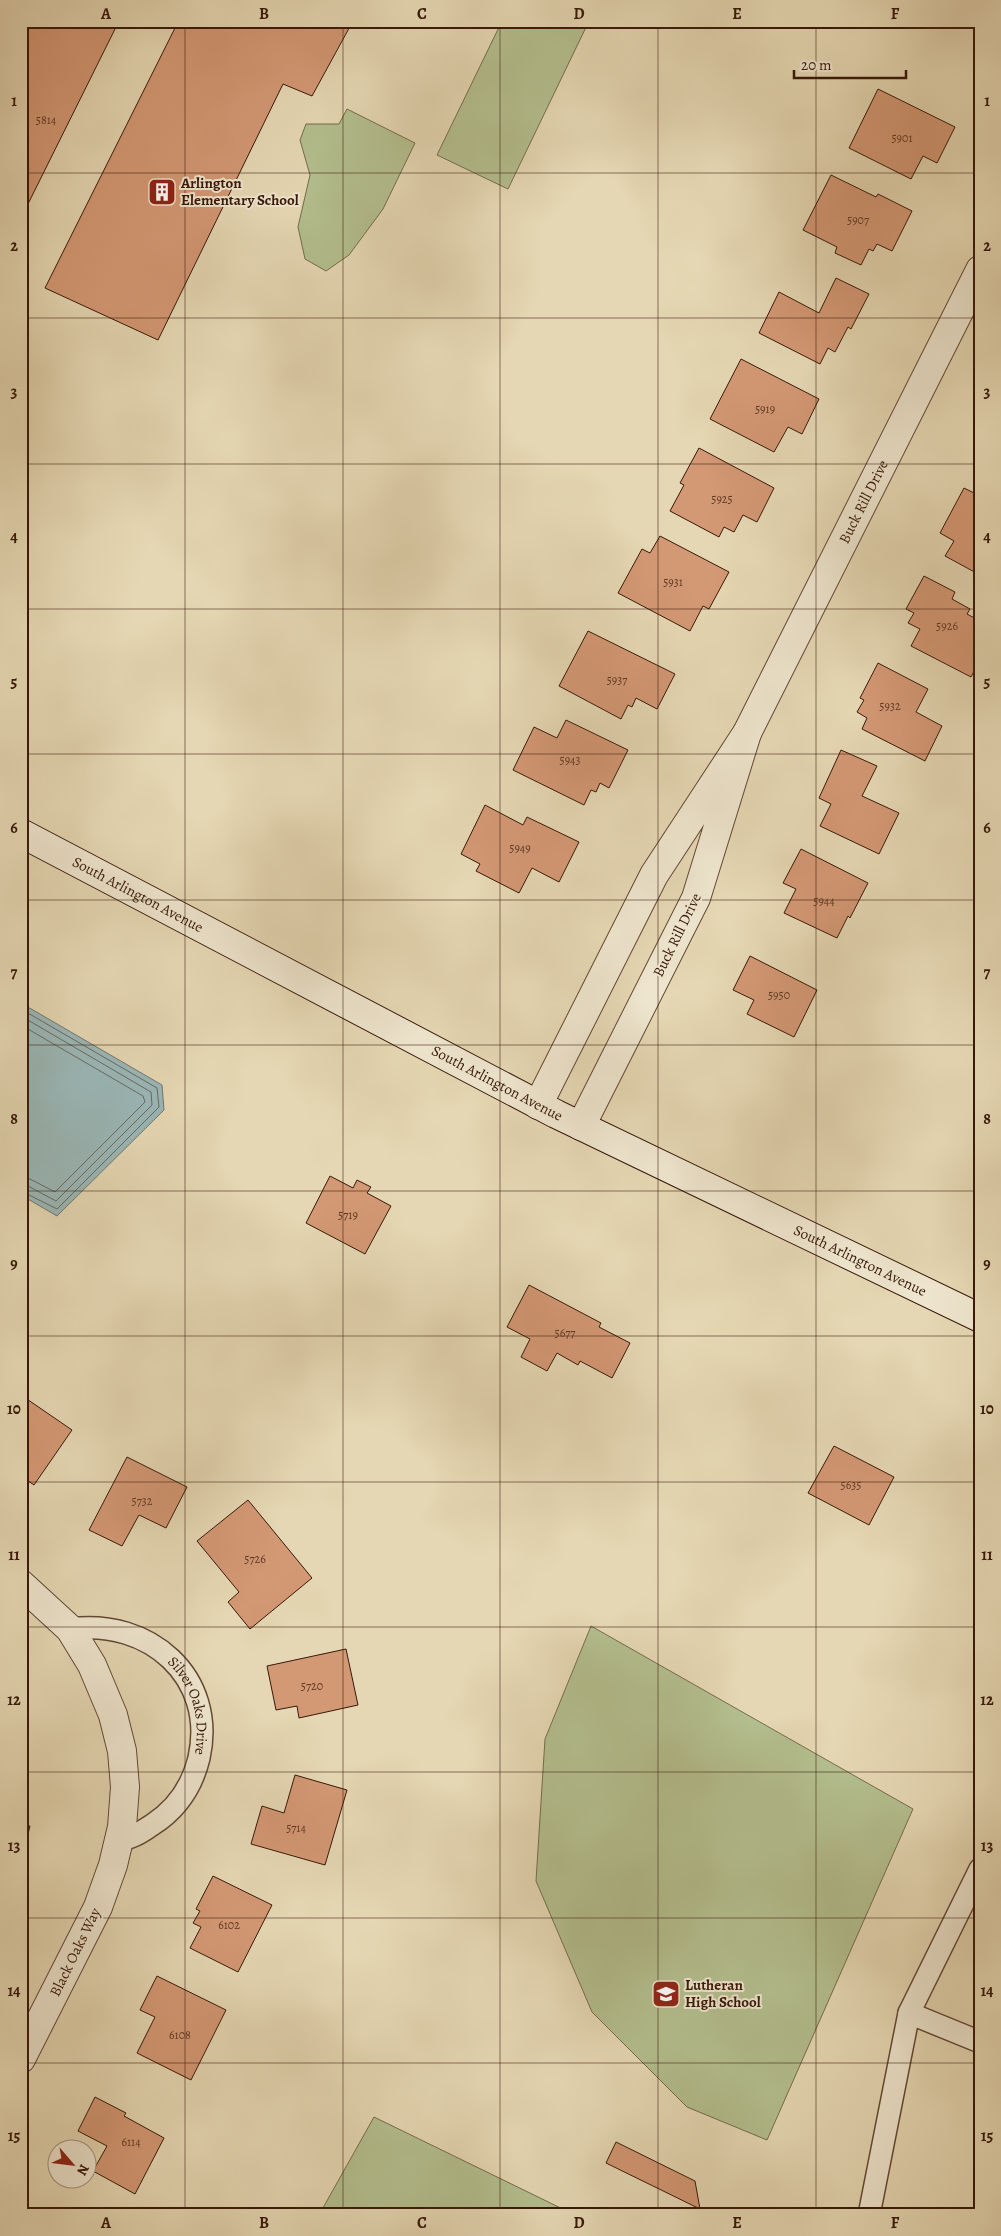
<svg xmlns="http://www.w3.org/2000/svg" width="1001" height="2236" viewBox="0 0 1001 2236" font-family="Alegreya,serif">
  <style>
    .green { fill: #b3be8e; stroke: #766b4c }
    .water { fill: #9ab7b7; stroke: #737771 }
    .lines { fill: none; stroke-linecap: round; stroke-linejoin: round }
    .shore { stroke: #696860; stroke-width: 1 }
    .building { fill: #d39874; stroke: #381809 }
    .lane-casing { stroke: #634834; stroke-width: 24 }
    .street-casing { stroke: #634834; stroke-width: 30 }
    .secondary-casing { stroke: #381809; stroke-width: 30 }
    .lane { stroke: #eee5ce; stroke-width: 21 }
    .street { stroke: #eee5ce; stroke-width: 28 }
    .secondary { stroke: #eee5ce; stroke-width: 28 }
    .grid { fill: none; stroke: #381809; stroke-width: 1; stroke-opacity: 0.55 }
    .labels { text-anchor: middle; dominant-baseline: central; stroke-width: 4; stroke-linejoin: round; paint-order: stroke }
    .number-label { font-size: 12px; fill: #5f3824 }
    .poi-label { font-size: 15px; font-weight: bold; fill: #381809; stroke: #eee5ce; text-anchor: start }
    .street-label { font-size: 15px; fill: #381809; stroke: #eee5ce }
    .neatline { fill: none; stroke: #381809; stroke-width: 2 }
    .grid-label { font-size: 16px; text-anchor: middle; font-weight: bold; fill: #381809 }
  </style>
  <rect width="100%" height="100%" fill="#e5d7b3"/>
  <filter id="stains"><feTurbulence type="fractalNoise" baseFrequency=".004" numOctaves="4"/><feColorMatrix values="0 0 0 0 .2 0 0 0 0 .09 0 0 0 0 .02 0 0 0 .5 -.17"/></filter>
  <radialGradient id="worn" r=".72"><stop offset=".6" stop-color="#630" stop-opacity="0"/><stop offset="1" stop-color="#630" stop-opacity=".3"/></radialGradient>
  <g class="green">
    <path d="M502,21H589L508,189L437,155Z"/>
    <path d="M347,109L415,143L383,209L349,255L326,271L305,259L298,227L310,175L300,140L306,124H339Z"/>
    <path d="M591,1626L913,1809L767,2140L687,2107L592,2012L536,1881L545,1739Z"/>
    <path d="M374,2117L575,2215H319Z"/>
  </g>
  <path class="water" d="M21,1003L162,1085L164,1110L57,1216L21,1195Z"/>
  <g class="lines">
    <g class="shore">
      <path d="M21,1009L157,1088L159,1107L57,1209L21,1191"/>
      <path d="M21,1016L151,1092L152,1105L56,1201L28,1186L21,1185"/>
      <path d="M21,1025L143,1096L145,1102L55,1192L30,1179L21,1177"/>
    </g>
  </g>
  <g class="building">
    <path d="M21,21H119L21,218Z"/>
    <path d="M162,21H353L312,96L283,84L158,340L45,288L175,28Z"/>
    <path d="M878,89L955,127L937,163L923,156L911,179L849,148Z"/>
    <path d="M831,175L876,197L878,194L912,211L892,251L877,244L873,251L869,249L861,265L835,253L837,247L803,230Z"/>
    <path d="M836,278L869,294L851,329L848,327L835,352L828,348L820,364L759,333L779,292L819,313Z"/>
    <path d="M741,359L819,399L802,434L788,427L774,452L710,419Z"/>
    <path d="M699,448L774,488L757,522L743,515L734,532L724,527L719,537L670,511L684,485L680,483Z"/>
    <path d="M964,488L980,496V575L945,556L954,541L940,533Z"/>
    <path d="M660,536L729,572L709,609L703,606L690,631L618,593L642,549L650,553Z"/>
    <path d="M924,576L955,592L952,599L970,609L967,614L980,621V660L971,677L911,646L920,629L908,623L914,613L906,609Z"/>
    <path d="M588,631L675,674L657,709L636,698L632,707L628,705L621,719L559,686Z"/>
    <path d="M878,663L928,689L916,712L942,726L925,761L862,729L867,718L857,712L864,700L860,698Z"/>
    <path d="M566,720L628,750L609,788L600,783L596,792L591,790L584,805L513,770L534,727L557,738Z"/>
    <path d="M841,750L877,766L862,796L899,813L879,854L820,826L831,804L819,798Z"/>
    <path d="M485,805L523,825L527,817L579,842L559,882L532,868L519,893L476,871L480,864L461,854Z"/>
    <path d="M801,849L868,883L850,918L848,916L837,938L784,913L796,889L783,883Z"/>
    <path d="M750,956L817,990L794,1037L747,1014L754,1000L733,990Z"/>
    <path d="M330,1176L353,1188L357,1180L371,1187L367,1193L391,1206L365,1254L306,1223Z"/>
    <path d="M529,1285L601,1323L599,1327L630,1343L612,1378L580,1361L578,1365L557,1353L547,1371L521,1357L530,1339L507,1327Z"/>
    <path d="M21,1395L72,1430L34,1485L21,1476Z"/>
    <path d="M834,1446L894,1477L869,1525L808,1493Z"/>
    <path d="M127,1457L187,1487L166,1528L139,1515L122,1546L89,1530Z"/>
    <path d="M248,1500L312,1578L250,1629L228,1602L239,1592L197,1541Z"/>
    <path d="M346,1649L358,1705L299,1718L297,1706L276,1710L267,1666Z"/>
    <path d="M295,1775L347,1790L325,1865L251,1844L262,1806L284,1813Z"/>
    <path d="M21,1824L30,1826L22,1859H21Z"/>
    <path d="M213,1876L272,1905L238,1972L190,1948L201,1927L193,1923L200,1911L196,1909Z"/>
    <path d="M157,1976L226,2010L191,2080L137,2053L155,2017L140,2010Z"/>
    <path d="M95,2097L126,2113L124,2116L164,2138L135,2194L93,2171L107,2146L78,2131Z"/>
    <path d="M616,2142L695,2181L700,2209L606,2163Z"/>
  </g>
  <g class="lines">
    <defs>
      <g id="lane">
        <path id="s1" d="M70,1629C149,1618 217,1677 199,1758C192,1787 177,1809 152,1825C141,1832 132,1839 118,1840"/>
        <path d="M909,2013L980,1869"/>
        <path d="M869,2215L909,2013L980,2042"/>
      </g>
      <g id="street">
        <path id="s2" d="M747,733L980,270"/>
        <path d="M538,1105L654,875L747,733L696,898L581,1126"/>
        <path d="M21,1584L70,1629L92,1665L113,1715L122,1751L125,1787L122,1827L113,1865L98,1907L21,2059"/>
      </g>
      <g id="secondary">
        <path id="s3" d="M21,833L556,1114L980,1318"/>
      </g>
    </defs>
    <use href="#lane" class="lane-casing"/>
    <use href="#street" class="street-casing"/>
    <use href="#secondary" class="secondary-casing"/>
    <use href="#lane" class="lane"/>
    <use href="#street" class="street"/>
    <use href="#secondary" class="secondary"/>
  </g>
  <path class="grid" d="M185,21V2215M343,21V2215M500,21V2215M658,21V2215M816,21V2215M21,173H980M21,318H980M21,464H980M21,609H980M21,754H980M21,900H980M21,1045H980M21,1191H980M21,1336H980M21,1482H980M21,1627H980M21,1772H980M21,1918H980M21,2063H980"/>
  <defs>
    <symbol id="building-square" viewBox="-11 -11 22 22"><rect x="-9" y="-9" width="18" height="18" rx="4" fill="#8f2418" stroke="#eee5ce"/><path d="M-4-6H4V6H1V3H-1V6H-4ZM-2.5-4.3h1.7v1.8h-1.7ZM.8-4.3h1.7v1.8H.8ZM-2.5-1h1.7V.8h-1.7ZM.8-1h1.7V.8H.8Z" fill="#fff"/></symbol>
    <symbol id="school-square" viewBox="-11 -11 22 22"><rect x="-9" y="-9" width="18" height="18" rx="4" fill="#8f2418" stroke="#eee5ce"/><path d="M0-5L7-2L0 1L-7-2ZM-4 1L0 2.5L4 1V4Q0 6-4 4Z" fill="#fff"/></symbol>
  </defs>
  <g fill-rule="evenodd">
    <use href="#building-square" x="146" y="176" width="32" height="32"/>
    <use href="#school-square" x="650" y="1978" width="32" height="32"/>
  </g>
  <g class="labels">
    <g class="number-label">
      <text x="46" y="120">5814</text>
      <text x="902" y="138">5901</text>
      <text x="858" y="220">5907</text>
      <text x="765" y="409">5919</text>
      <text x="722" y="499">5925</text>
      <text x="673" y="582">5931</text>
      <text x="947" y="626">5926</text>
      <text x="617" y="680">5937</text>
      <text x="890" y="706">5932</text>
      <text x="570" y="760">5943</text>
      <text x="520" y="848">5949</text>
      <text x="824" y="901">5944</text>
      <text x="779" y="995">5950</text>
      <text x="348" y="1215">5719</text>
      <text x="565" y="1333">5677</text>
      <text x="851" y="1485">5635</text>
      <text x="142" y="1501">5732</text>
      <text x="255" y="1559">5726</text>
      <text x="312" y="1686">5720</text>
      <text x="296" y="1828">5714</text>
      <text x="229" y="1925">6102</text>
      <text x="180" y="2035">6108</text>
      <text x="131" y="2142">6114</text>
    </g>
    <g class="poi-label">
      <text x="181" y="183">Arlington<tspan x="181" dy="17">Elementary School</tspan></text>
      <text x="685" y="1985">Lutheran<tspan x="685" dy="17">High School</tspan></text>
    </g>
    <g class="street-label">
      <text stroke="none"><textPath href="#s2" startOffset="259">Buck Rill Drive</textPath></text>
      <text stroke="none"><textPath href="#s3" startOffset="132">South Arlington Avenue</textPath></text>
      <text transform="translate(677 935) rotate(-64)">Buck Rill Drive</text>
      <text stroke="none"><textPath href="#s3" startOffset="538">South Arlington Avenue</textPath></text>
      <text stroke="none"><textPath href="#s3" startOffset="942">South Arlington Avenue</textPath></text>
      <text stroke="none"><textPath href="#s1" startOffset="161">Silver Oaks Drive</textPath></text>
      <text transform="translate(75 1952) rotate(-64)">Black Oaks Way</text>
    </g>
  </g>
  <rect width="1001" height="2236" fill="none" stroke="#e5d7b3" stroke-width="55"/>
  <g transform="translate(72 2164) rotate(118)"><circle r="24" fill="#eee5ce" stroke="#a5937f"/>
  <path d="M0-4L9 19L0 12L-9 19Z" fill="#8f2418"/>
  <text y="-8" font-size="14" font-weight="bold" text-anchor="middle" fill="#381809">N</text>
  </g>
  <path d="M794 70v8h112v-8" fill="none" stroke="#381809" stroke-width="2.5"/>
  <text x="801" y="70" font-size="15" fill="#381809" stroke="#eee5ce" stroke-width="4" paint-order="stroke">20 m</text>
  <rect x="28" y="28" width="946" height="2180" class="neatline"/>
  <g class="grid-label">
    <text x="106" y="19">A</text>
    <text x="264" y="19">B</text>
    <text x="422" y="19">C</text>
    <text x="579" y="19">D</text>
    <text x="737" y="19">E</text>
    <text x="895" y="19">F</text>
    <text x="14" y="106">1</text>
    <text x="987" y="106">1</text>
    <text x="14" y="251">2</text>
    <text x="987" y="251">2</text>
    <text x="14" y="397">3</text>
    <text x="987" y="397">3</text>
    <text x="14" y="542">4</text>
    <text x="987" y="542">4</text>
    <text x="14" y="687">5</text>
    <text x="987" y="687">5</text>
    <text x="14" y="833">6</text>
    <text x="987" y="833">6</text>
    <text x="14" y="978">7</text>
    <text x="987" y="978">7</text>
    <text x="14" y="1124">8</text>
    <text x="987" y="1124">8</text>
    <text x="14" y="1269">9</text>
    <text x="987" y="1269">9</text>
    <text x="14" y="1414">10</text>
    <text x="987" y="1414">10</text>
    <text x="14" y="1560">11</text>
    <text x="987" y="1560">11</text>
    <text x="14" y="1705">12</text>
    <text x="987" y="1705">12</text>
    <text x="14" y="1851">13</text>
    <text x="987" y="1851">13</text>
    <text x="14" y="1996">14</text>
    <text x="987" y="1996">14</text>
    <text x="14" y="2141">15</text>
    <text x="987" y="2141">15</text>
    <text x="106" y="2228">A</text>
    <text x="264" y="2228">B</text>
    <text x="422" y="2228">C</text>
    <text x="579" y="2228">D</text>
    <text x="737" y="2228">E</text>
    <text x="895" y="2228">F</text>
  </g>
  <rect width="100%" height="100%" filter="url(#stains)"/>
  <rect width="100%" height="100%" fill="url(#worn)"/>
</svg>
